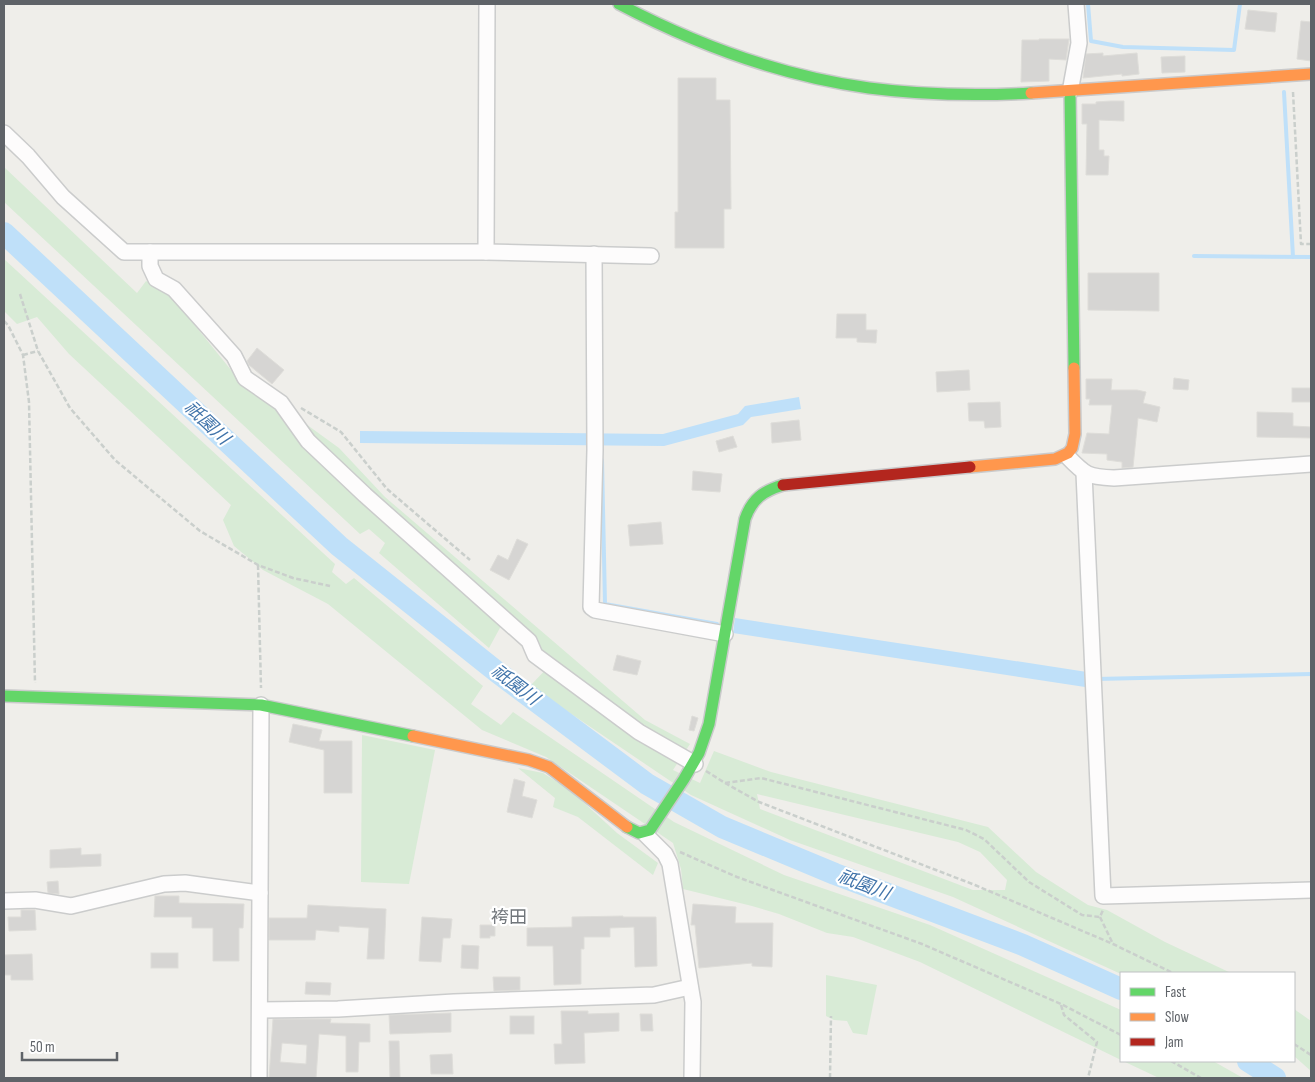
<svg xmlns="http://www.w3.org/2000/svg" width="1315" height="1082" viewBox="0 0 1315 1082" font-family="'Sofia Sans Condensed','Noto Sans JP',sans-serif">
  <style>
    .green { fill: #d8ebd6; fill-rule: evenodd }
    .water { fill: #bfe0f9 }
    .lines { fill: none; stroke-linecap: round; stroke-linejoin: round }
    .stream { stroke: #bfe0f9; stroke-width: 4 }
    .river { stroke: #bfe0f9; stroke-width: 22 }
    .building { fill: #d6d5d3; stroke: #deddd9; fill-rule: evenodd }
    .street-casing { stroke: #cbcccc; stroke-width: 18 }
    .fast-casing { stroke: #cacacb; stroke-width: 14 }
    .slow-casing { stroke: #cacacb; stroke-width: 14 }
    .jam-casing { stroke: #cacacb; stroke-width: 14 }
    .path { stroke: #cacfcc; stroke-width: 2.5; stroke-dasharray: 5 2.5; stroke-linecap: butt }
    .street { stroke: #fdfcfc; stroke-width: 15 }
    .fast { stroke: #63d668; stroke-width: 11 }
    .slow { stroke: #ff974d; stroke-width: 11 }
    .jam { stroke: #b3261e; stroke-width: 11 }
    .labels { text-anchor: middle; dominant-baseline: central; stroke-width: 4.5; stroke-linejoin: round; paint-order: stroke }
    .water-label { font-size: 18px; font-style: italic; fill: #4174aa; stroke: #fff }
    .neighbourhood-label { font-size: 18px; fill: #70757a; stroke: #fff }
  </style>
  <rect width="100%" height="100%" fill="#efeeea"/>
  <g class="green">
    <path d="M4,167L137,293L146,281L168,292L235,375L275,409L288,411L339,448L385,497L645,720L690,744L673,770L700,783L714,751L771,772L988,827L1036,872L1088,905L1107,910L1165,942L1231,973L1121,974L953,897L790,840L691,795L530,686L551,664L507,615L489,648L379,553L385,543L369,529L360,534L4,202ZM757,794L958,842L980,852L1007,880L1005,890H973L760,809Z"/>
    <path d="M4,259L335,564L332,572L346,584L354,578L483,686L471,704L501,725L513,712L674,822L784,875L930,925L1121,1010V1060L920,962L853,937L827,933L779,914L752,906L683,889L681,869L673,843L546,757L482,730L328,604L263,570L234,546L223,520L231,505L69,354L37,317L17,324L4,311Z"/>
    <path d="M362,735L435,750L409,884L361,882Z"/>
    <path d="M518,768L543,773L570,790L617,833L658,863L653,875L578,817L553,807L555,798Z"/>
    <path d="M826,975L877,985L867,1035L853,1033L847,1021L834,1020L826,1016Z"/>
    <path d="M1294,1009L1311,1021V1071L1294,1056Z"/>
    <path d="M1123,1061H1213L1243,1078H1159Z"/>
  </g>
  <g class="water">
    <path d="M799,397L801,409L751,417L743,425L664,446L360,443V431L663,434L738,414L745,406Z"/>
    <path d="M735,618L1087,672L1085,687L733,633Z"/>
  </g>
  <g class="lines">
    <g class="stream">
      <path d="M1088,4L1091,41L1123,47L1234,50L1240,4"/>
      <path d="M1284,92L1293,257"/>
      <path d="M1194,256L1311,257"/>
      <path d="M602,460L605,604L717,624"/>
      <path d="M1096,679L1311,674"/>
    </g>
    <g class="river">
      <path d="M4,233L339,546L497,672L647,784L722,827L835,874L1023,945L1121,989"/>
      <path d="M1248,1061L1275,1078"/>
    </g>
  </g>
  <g class="building">
    <path d="M1248,10L1277,13L1275,32L1245,29Z"/>
    <path d="M1301,21L1311,22V61L1297,59Z"/>
    <path d="M1039,39H1069L1066,60L1049,59V81L1021,82L1022,40H1039Z"/>
    <path d="M1103,53V56L1137,53L1139,74L1122,76V74L1083,78L1086,54Z"/>
    <path d="M1185,56V72L1162,73L1161,57Z"/>
    <path d="M678,78H716V100H730L731,209H724V248H675V212H678Z"/>
    <path d="M1111,101H1124V121L1099,120V150H1104V156H1109L1108,175H1086L1087,124H1082V104H1096V102Z"/>
    <path d="M1088,273H1159V311L1088,310Z"/>
    <path d="M837,314H866V330H877L876,343L857,342V338H836Z"/>
    <path d="M257,348L284,370L272,384L249,365L247,361Z"/>
    <path d="M969,370L970,390L937,392L936,372Z"/>
    <path d="M1174,378L1189,380L1188,390L1173,389Z"/>
    <path d="M1086,379H1112L1111,390H1137L1146,392L1143,403L1160,407L1157,422L1138,418L1133,467L1122,468V462L1107,460V454L1082,453L1087,433L1109,434L1112,405H1089L1090,399H1086Z"/>
    <rect x="1292" y="388" width="19" height="14"/>
    <path d="M1000,402L1001,427L985,428L984,421H969L968,403Z"/>
    <path d="M1257,412L1293,413V426L1311,427V438L1257,437Z"/>
    <path d="M799,420L801,440L772,443L771,423Z"/>
    <path d="M733,436L737,447L719,452L716,441Z"/>
    <path d="M693,471L722,474L720,492L692,490Z"/>
    <path d="M661,522L663,544L630,546L628,525Z"/>
    <path d="M517,539L528,544L509,580L490,570L498,555L508,560Z"/>
    <path d="M617,655L641,661L637,675L613,670Z"/>
    <path d="M692,716L698,718L694,731L689,730Z"/>
    <path d="M293,724L322,730L319,741H352V793H324V750L289,742Z"/>
    <path d="M514,779L525,782L522,796L537,800L532,818L507,812Z"/>
    <path d="M81,848V855L101,854V866L50,868V850Z"/>
    <path d="M58,881L59,894L48,893L47,882Z"/>
    <path d="M155,896H179V903L244,904L243,928H239V961H213V928H192V917H154Z"/>
    <path d="M693,904L736,907L735,923H773L772,967L752,966V963L699,968L695,925H691Z"/>
    <path d="M308,905L386,909L384,959H367L369,928L339,926V932L316,930L315,940H269V918H307Z"/>
    <path d="M21,910H35L36,930L9,931L8,917H21Z"/>
    <path d="M623,916V917H656L657,966L635,967L634,927L610,928V937H584V949H581V984L554,985L553,946H527V928L572,927V917Z"/>
    <path d="M422,917L452,919L450,938H443L441,962L419,961Z"/>
    <path d="M480,925H495V936H490V938H480Z"/>
    <path d="M462,945L479,946L478,969L461,968Z"/>
    <rect x="151" y="953" width="27" height="15"/>
    <path d="M32,954L33,980H11V975H4V955Z"/>
    <path d="M493,977H520V990L494,991Z"/>
    <path d="M306,982L331,983L330,995L305,994Z"/>
    <path d="M561,1011H588V1014L619,1013V1031L584,1033L585,1063L555,1064L554,1044H562Z"/>
    <path d="M451,1013V1032L390,1034L389,1015Z"/>
    <path d="M640,1014H652L653,1031H641Z"/>
    <rect x="510" y="1016" width="24" height="18"/>
    <path d="M273,1019H331L330,1023L370,1024V1042H359L358,1072H346V1036L319,1034L316,1078H269ZM282,1043L307,1045L306,1064L280,1062Z"/>
    <path d="M389,1041H399L400,1078H390Z"/>
    <path d="M452,1054L453,1074H431L430,1055Z"/>
  </g>
  <g class="lines">
    <defs>
      <g id="street">
        <path d="M1070,92L1079,43L1076,4"/>
        <path d="M4,133L28,156L63,197L124,252H486L651,256"/>
        <path d="M150,252V266L156,279L174,289L234,356L245,378L281,403L308,441L365,495L529,641L535,655L639,732L695,764"/>
        <path d="M486,252L487,4"/>
        <path d="M594,254L595,450L591,607L595,610L725,634"/>
        <path d="M1067,456C1085,475 1088,477 1114,478L1311,464"/>
        <path d="M1084,473L1103,896L1311,890"/>
        <path d="M645,834L665,854L670,864L693,1002L692,1078"/>
        <path d="M4,901L35,900L71,906L164,884L185,883L260,893"/>
        <path d="M260,1010L338,1009L454,1002L654,995L690,987"/>
        <path d="M259,1078L261,705"/>
      </g>
      <g id="fast">
        <path d="M619,4C697,45 781,76 869,88C923,95 977,96 1031,93"/>
        <path d="M1070,92L1074,368"/>
        <path d="M4,696L261,705L413,736"/>
        <path d="M627,827L639,833L650,830L684,779L699,753L709,724L745,519C752,499 763,491 783,485"/>
      </g>
      <g id="slow">
        <path d="M1031,93L1311,74"/>
        <path d="M970,467L1055,459L1068,453L1072,448L1075,434L1074,368"/>
        <path d="M413,736L529,760L549,767L627,827"/>
      </g>
      <path id="jam" d="M783,485L970,467"/>
    </defs>
    <use href="#street" class="street-casing"/>
    <use href="#fast" class="fast-casing"/>
    <use href="#slow" class="slow-casing"/>
    <use href="#jam" class="jam-casing"/>
    <g class="path">
      <path d="M1293,92L1301,244H1311"/>
      <path d="M20,294L38,351L70,408L115,460L200,531L258,565L293,578L330,586"/>
      <path d="M4,321L8,325L23,355L29,402L35,683"/>
      <path d="M23,355L38,351"/>
      <path d="M301,408L341,432L387,489L470,560"/>
      <path d="M258,565L261,688"/>
      <path d="M706,771L725,783L761,778L966,830L984,839L1029,882L1082,915L1100,917L1103,910"/>
      <path d="M725,783L759,802L975,885L1113,944L1173,973"/>
      <path d="M680,852L737,877L922,944L1061,1004L1121,1035"/>
      <path d="M1100,917L1113,944"/>
      <path d="M1061,1005L1064,1015L1097,1042L1088,1078"/>
      <path d="M1294,1044L1311,1055"/>
      <path d="M1171,1061L1201,1078"/>
      <path d="M830,1078L831,1016"/>
    </g>
    <use href="#street" class="street"/>
    <use href="#fast" class="fast"/>
    <use href="#slow" class="slow"/>
    <use href="#jam" class="jam"/>
  </g>
  <g class="labels">
    <g class="water-label">
      <text transform="translate(207 423) rotate(43)">祇園川</text>
      <text transform="translate(515 685) rotate(37)">祇園川</text>
      <text transform="translate(864 885) rotate(21)">祇園川</text>
    </g>
    <g class="neighbourhood-label">
      <text x="509" y="917">袴田</text>
    </g>
  </g>
  <rect width="1315" height="1082" fill="none" stroke="#5f6368" stroke-width="10"/>
  <rect x="1120" y="972" width="175" height="90" fill="#ffffff" stroke="#bfc1c3"/>
  <rect x="1130" y="988" width="25" height="8" fill="#63d668" stroke="#bfc1c3"/>
  <text x="1165" y="997" font-size="15" fill="#5f6368">Fast</text>
  <rect x="1130" y="1013" width="25" height="8" fill="#ff974d" stroke="#bfc1c3"/>
  <text x="1165" y="1022" font-size="15" fill="#5f6368">Slow</text>
  <rect x="1130" y="1038" width="25" height="8" fill="#b3261e" stroke="#bfc1c3"/>
  <text x="1165" y="1047" font-size="15" fill="#5f6368">Jam</text>
  <path d="M22 1052v8h95v-8" fill="none" stroke="#5f6368" stroke-width="2.5"/>
  <text x="30" y="1052" font-size="15" fill="#5f6368" stroke="#ffffff" stroke-width="4" paint-order="stroke">50 m</text>
</svg>
